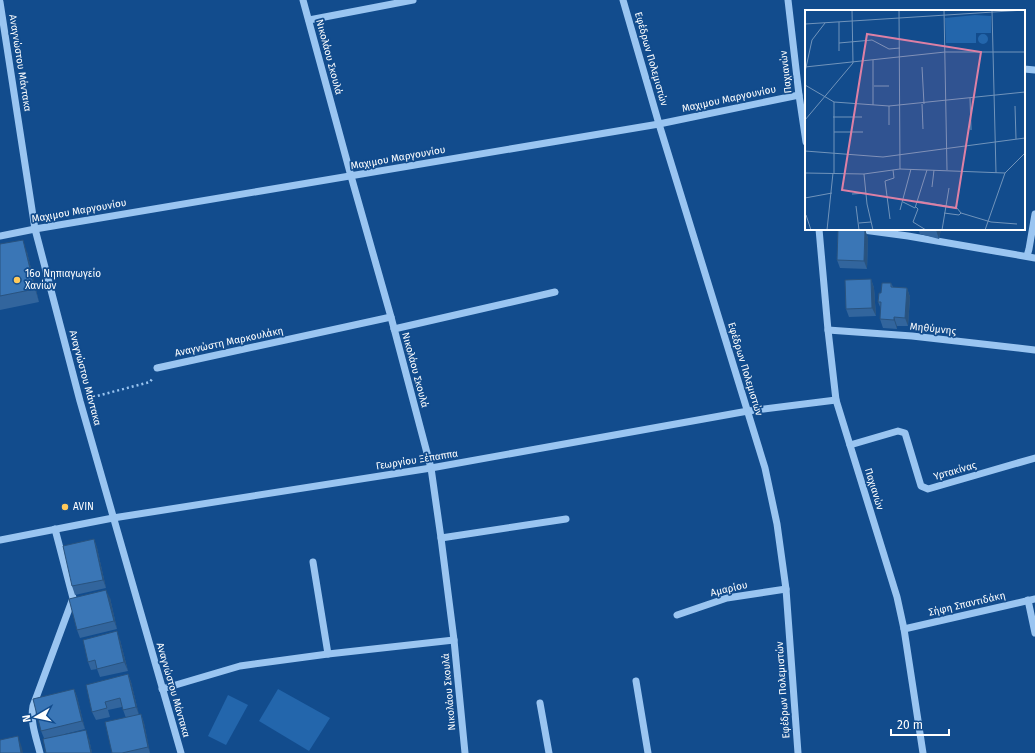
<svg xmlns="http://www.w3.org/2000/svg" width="1035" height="753" viewBox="0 0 1035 753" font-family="'Fira Sans',sans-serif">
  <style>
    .green { fill: #2366ac }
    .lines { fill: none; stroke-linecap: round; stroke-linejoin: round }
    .path { stroke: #9ac5f1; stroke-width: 2.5; stroke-dasharray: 2 3; stroke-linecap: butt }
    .minor { stroke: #9ac5f1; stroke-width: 7 }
    .wall { fill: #32659d }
    .shaded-wall { fill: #29537f }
    .building { fill: #3a76b6; stroke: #29537f }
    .poi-dot { fill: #ffca5b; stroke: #124c8d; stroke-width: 1.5 }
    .labels { text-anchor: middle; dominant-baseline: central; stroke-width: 3.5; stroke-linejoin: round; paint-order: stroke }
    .street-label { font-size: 10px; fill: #fff; stroke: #124c8d }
    .poi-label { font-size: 10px; fill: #fff; stroke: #124c8d; text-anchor: start }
    .inset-road { fill: none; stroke: #7194bb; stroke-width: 1 }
    .view { fill: #dd80a5; fill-opacity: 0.15; stroke: #dd80a5; stroke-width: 2 }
    .inset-edge { fill: none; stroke: #fff; stroke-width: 2 }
  </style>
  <rect width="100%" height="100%" fill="#124c8d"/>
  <g class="green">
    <path d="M278,689L330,718L309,751L259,721Z"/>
    <path d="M228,695L248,705L226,745L208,736Z"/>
  </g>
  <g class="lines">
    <path class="path" d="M93,397L150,382L152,379"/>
    <g class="minor">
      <path d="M303,0L351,176L391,317L431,468L441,538L454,640L465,753"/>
      <path d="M623,0L659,124L765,468L777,524L786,589L798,753"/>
      <path d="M788,0L799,95L806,142"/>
      <path d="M0,2L35,229L80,401L181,753"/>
      <path d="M309,20L413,0"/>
      <path d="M1024,69L1035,70"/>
      <path d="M819,229L828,330L836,400L897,597L904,629L923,753"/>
      <path d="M856,229L908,236L1035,258"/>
      <path d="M0,236L35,229L659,124L799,95"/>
      <path d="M1027,256L1029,249L1035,214"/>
      <path d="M394,329L555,292"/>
      <path d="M828,330L912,336L1035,350"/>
      <path d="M157,368L391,317"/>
      <path d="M850,445L898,431L905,433L921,486L928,489L1035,458"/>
      <path d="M441,538L566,519"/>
      <path d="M0,540L113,518L431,468L748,411L836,400"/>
      <path d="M313,562L328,654"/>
      <path d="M1028,600L1035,633"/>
      <path d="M677,615L727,598L786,589"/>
      <path d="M904,629L1035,599"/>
      <path d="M636,681L648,753"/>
      <path d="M162,689L240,666L328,654L454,640"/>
      <path d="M540,703L549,753"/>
      <path d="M40,753C36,737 30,722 33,706L73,598L55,529"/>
    </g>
  </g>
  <g class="wall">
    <path d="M918,229H941L939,239L920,234Z"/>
    <path d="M865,230L868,238L867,269L840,268L837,260Z"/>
    <path d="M0,244L27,252L39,302L0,310Z"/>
    <path d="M871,279L874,288L876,316L849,317L846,309Z"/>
    <path d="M891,283L893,287L907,288L910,297L908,326H897V329L883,328L880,319L881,309L878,302Z"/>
    <path d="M94,539L97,548L106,588L75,595L72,586Z"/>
    <path d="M110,598L117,629L80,638L77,630Z"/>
    <path d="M120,640L128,671L100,677L97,669L91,670L88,662Z"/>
    <path d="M128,674L131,682L139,715L141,714L144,723L150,753H112L126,718L122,707L108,710L110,717L96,720L92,712Z"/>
    <path d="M74,689L77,697L85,729L65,734L89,739L92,753H46L44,738L41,731Z"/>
  </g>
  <g class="shaded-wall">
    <path d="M936,229H941L939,239L936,230Z"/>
    <path d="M865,230L868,238L867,269L864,261Z"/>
    <path d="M23,240L27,252L39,302L35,289Z"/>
    <path d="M871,279L874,288L876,316L872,308Z"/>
    <path d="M907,288L910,297L908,326L905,318Z"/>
    <path d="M894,317L897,326V329L894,320Z"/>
    <path d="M94,539L97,548L106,588L103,580Z"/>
    <path d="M106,590L110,598L117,629L114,621Z"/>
    <path d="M117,631L120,640L128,671L124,662Z"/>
    <path d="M128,674L131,682L139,715L136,707Z"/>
    <path d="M74,689L77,697L85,729L82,721Z"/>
    <path d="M141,714L144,723L150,753L148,747Z"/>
    <path d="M86,730L89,739L92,753H91Z"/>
    <path d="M18,736L22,748L23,753H21Z"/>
  </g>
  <g class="building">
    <path d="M838,229L865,230L864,261L837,260Z"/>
    <path d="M23,240L35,289L0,296V244Z"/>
    <path d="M871,279L872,308L846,309L845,280Z"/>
    <path d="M882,283H891V287L907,288L905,318L894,317V320L880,319L881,302H878L879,293H881Z"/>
    <path d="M94,539L103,580L72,586L63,546Z"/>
    <path d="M106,590L114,621L77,630L69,599Z"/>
    <path d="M117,631L124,662L97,669L95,660L88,662L83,640Z"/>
    <path d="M128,674L136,707L123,710L120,698L105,702L107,708L92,712L86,685Z"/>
    <path d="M74,689L82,721L41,731L33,699Z"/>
    <path d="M141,714L148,747L122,753H112L105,722Z"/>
    <path d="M86,730L91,753H46L43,739Z"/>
    <path d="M18,736L21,753H0V740Z"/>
  </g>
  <g class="poi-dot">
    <circle cx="17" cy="280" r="4"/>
    <circle cx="65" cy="507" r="4"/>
  </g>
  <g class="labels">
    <g class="street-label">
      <text transform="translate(329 57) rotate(75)">Νικολάου Σκουλά</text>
      <text transform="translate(651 59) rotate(74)">Εφέδρων Πολεμιστών</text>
      <text transform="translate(20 63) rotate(81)">Αναγνώστου Μάντακα</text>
      <text transform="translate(786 72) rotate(-97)">Παχιανών</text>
      <text transform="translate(729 99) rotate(-12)">Μαχιμου Mαργουνίου</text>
      <text transform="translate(398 158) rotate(-10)">Μαχιμου Mαργουνίου</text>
      <text transform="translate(79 211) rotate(-10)">Μαχιμου Mαργουνίου</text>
      <text transform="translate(933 329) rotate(6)">Μηθύμνης</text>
      <text transform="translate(229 342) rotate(-12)">Αναγνώστη Μαρκουλάκη</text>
      <text transform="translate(745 369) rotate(73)">Εφέδρων Πολεμιστών</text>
      <text transform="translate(415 370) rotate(75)">Νικολάου Σκουλά</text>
      <text transform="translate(85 378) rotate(75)">Αναγνώστου Μάντακα</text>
      <text transform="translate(417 460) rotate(-9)">Γεωργίου Ξέπαππα</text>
      <text transform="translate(955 471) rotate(-16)">Υρτακίνας</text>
      <text transform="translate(874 489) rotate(73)">Παχιανών</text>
      <text transform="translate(729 589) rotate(-13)">Αμαρίου</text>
      <text transform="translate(967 604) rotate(-13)">Σήφη Σπαντιδάκη</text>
      <text transform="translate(173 690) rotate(74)">Αναγνώστου Μάντακα</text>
      <text transform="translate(783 690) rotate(-94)">Εφέδρων Πολεμιστών</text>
      <text transform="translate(449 692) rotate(-95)">Νικολάου Σκουλά</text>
    </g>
    <g class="poi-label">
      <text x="25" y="274">16ο Νηπιαγωγείο<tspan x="25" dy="12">Χανίων</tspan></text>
      <text x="73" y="507">AVIN</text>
    </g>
  </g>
  <g transform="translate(805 10)">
    <rect width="220" height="220" fill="#124c8d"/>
    <path d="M170,5L186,6V23H171V33H141L140,8ZM173 29a5 5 0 1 1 10 0a5 5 0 1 1-10 0Z" fill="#2366ac"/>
    <path class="inset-road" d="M47,0L48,53M94,0L95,159M139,0L142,160M187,1L191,163M0,14L220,0M34,33L67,30L84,39L95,38M34,41V12M68,50V95M0,57L140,42H220M117,57L119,94M0,62L7,30L20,13M0,75L29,92L84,96L220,82M69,76H84M165,88L166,120M29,92V163M117,94L118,119M210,96L211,129M28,107H57M0,110L48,53M84,115V96M29,122H58M0,141L78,147L220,128M0,163L59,164L95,159L200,163M59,164L62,194L68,220M127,177L129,160M47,184L61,183M0,188L27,183M113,191L152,198L156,203L154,205L139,203M98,192L110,198L122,160M51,196L54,220M110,196L113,199L108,212L121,220M95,200L106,159M156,203L186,212L212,214M1,205L6,220M85,209L80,171L89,168L88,160M54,213L66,212M22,220L28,163M137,220L144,178M180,220L200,163L220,143"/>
    <path class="view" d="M62,24L176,42L151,198L37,180Z"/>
    <rect width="220" height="220" class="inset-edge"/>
  </g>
  <g transform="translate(36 717) rotate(261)" stroke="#124c8d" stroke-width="3" paint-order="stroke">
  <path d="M0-3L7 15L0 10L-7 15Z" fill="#ffffff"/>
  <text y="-6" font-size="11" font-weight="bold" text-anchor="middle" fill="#ffffff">N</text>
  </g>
  <path d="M891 729v6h58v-6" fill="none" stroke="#ffffff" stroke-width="2"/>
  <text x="897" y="729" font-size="12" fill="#ffffff" stroke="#124c8d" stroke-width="3" paint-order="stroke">20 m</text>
</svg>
